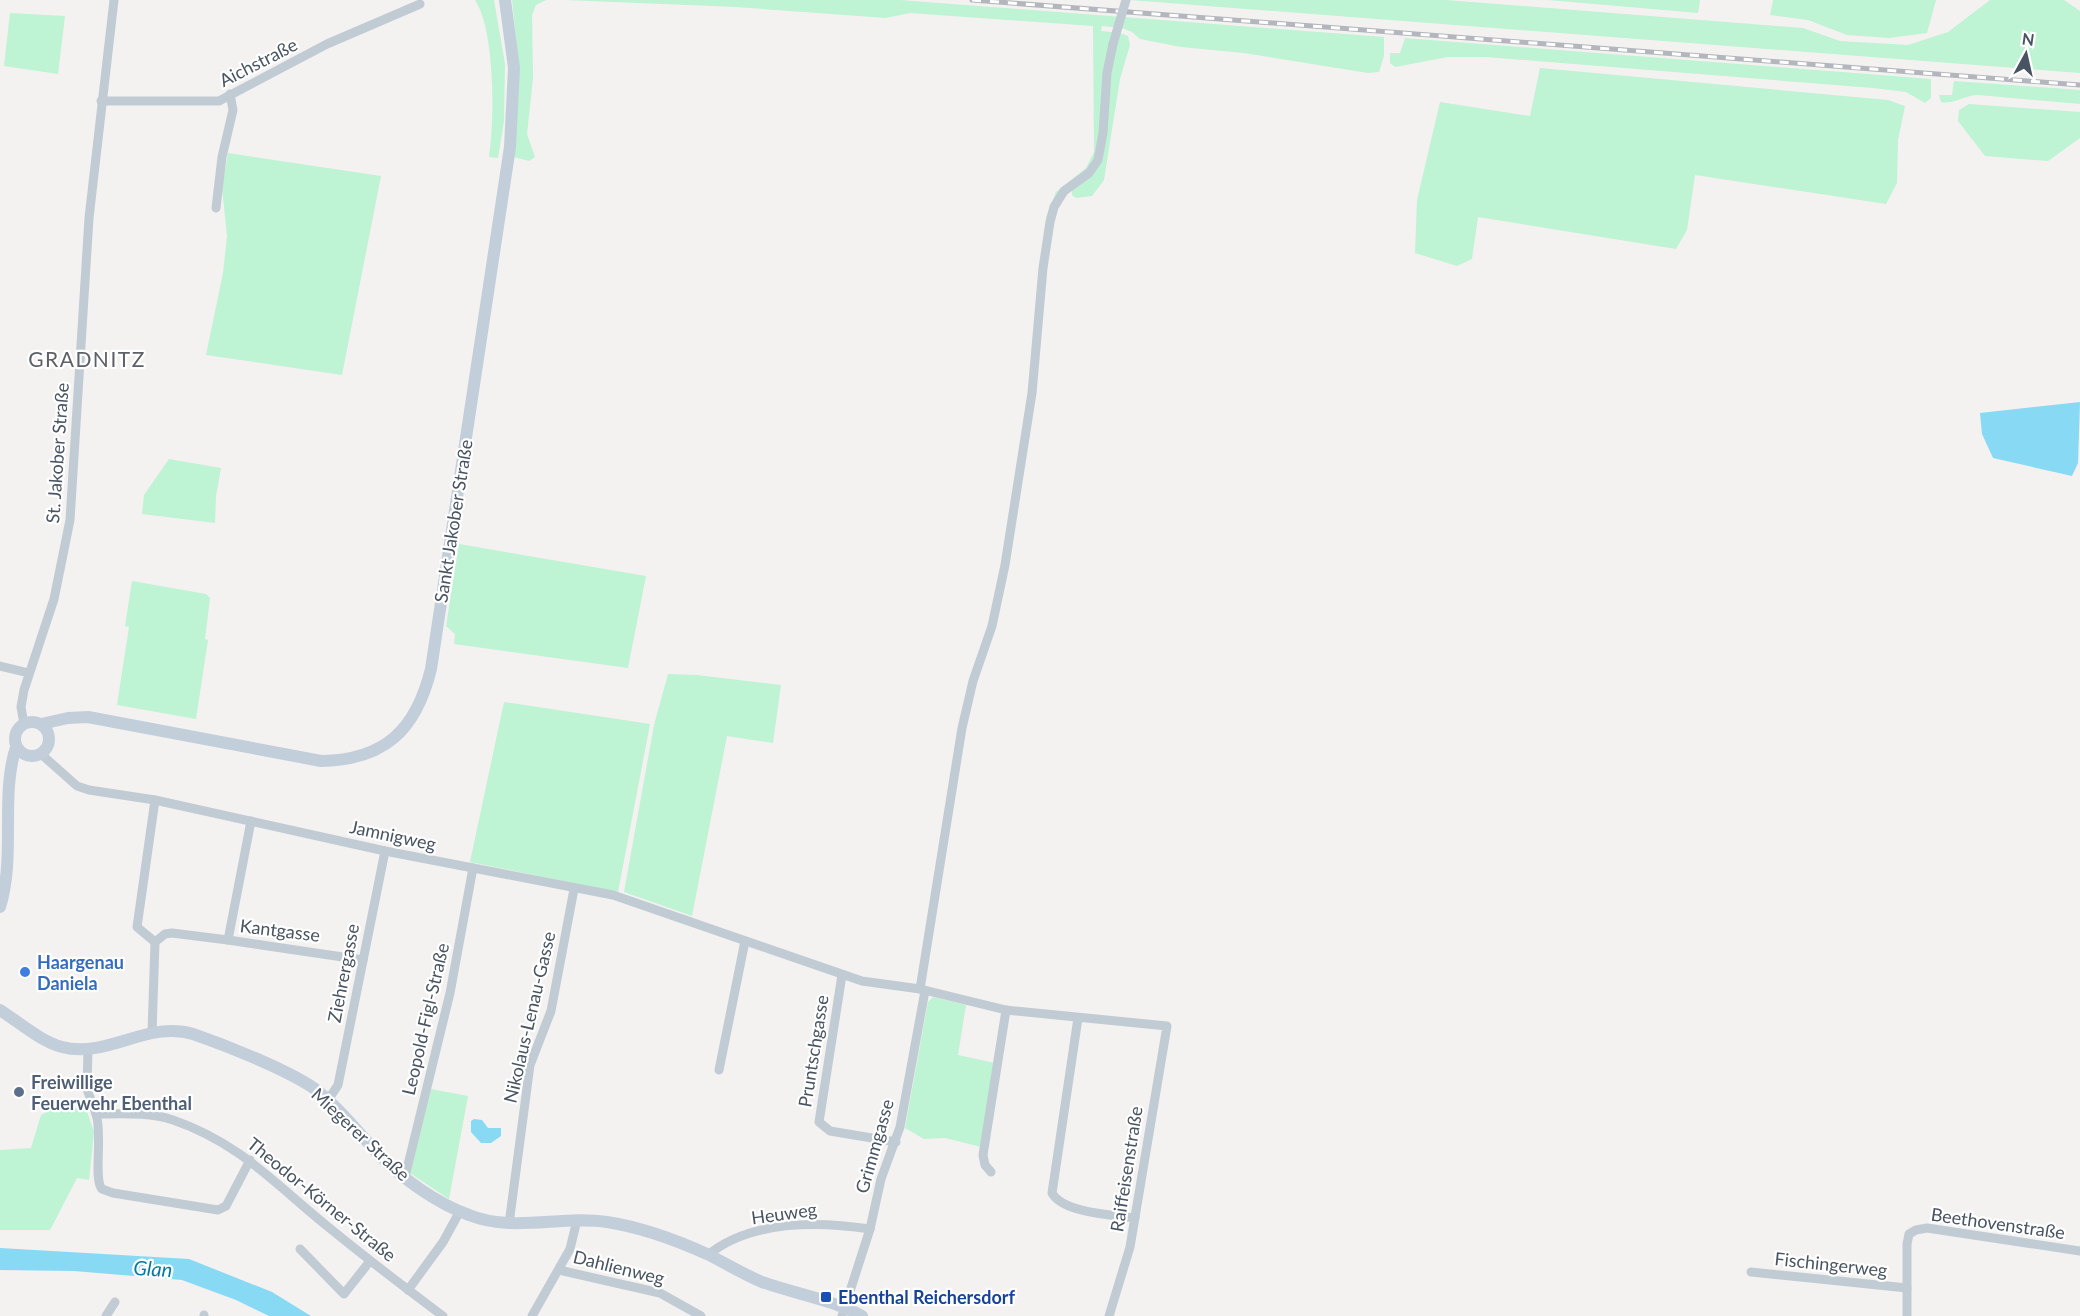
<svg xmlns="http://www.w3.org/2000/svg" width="2080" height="1316" viewBox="0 0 2080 1316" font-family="Lato,sans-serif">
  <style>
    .green { fill: #bef3d4 }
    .water { fill: #88d9f3 }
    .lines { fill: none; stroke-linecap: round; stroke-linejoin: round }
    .street { stroke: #c1cbd4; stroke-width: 9 }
    .secondary { stroke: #c3cedb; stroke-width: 12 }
    .rail-casing { stroke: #b3b6bc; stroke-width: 5 }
    .rail { stroke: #fff; stroke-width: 3; stroke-dasharray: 9; stroke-linecap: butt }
    .street-bridge { stroke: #c1cbd4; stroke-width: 9 }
    .shop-dot { fill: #3f7fe0; stroke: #fff; stroke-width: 2 }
    .service-dot { fill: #5c6f8a; stroke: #fff; stroke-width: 2 }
    .transit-dot { fill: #1a4fb4; stroke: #fff; stroke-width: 2 }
    .labels { text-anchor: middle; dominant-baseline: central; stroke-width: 4.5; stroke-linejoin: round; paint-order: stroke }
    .street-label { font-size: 18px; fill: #485461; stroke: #fff }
    .shop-label { font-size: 18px; font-weight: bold; fill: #366cbe; stroke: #fff; text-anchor: start }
    .service-label { font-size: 18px; font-weight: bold; fill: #4e5e75; stroke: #fff; text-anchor: start }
    .transit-label { font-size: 18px; font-weight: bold; fill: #164399; stroke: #fff; text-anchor: start }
    .water-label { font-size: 20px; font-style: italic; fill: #047aa0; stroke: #fff }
    .quarter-label { font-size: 21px; letter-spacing: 1.5px; fill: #5d6167; stroke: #fff }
  </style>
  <rect width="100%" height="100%" fill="#f4f1f1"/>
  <g class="green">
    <path d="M475,0H494L505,64L504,121L498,158L489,157C495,122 495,29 475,0Z"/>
    <path d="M512,0H546L536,5L532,15L533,78L527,134L535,157L529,161L514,157L519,68Z"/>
    <path d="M565,0H900L1384,37V56L1379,72L1368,73L1244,53L1181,47L1140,39L1132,32L1122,28L1102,26L1101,31L1112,32L1101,134L1093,165L1072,180L1045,220L1056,192L1086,168L1094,152L1093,26L910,13L886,18L736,7Z"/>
    <path d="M1130,0H1446L1803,28L1840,41L1908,45L1948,32L1990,0H2064L2080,11V73Z"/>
    <path d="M1548,0H1700L1698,13Z"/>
    <path d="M1773,0H1936L1927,33L1889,38L1847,35L1808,20L1770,15Z"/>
    <path d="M10,13L65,16L58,74L4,66Z"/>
    <path d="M1120,33L1128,36L1130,45L1120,79L1104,180L1092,196L1076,198L1072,195V188L1093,172L1109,78Z"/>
    <path d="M1405,38L1931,79V98L1925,103L1906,92L1873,88L1486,57H1448L1395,67L1390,63V53H1400Z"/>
    <path d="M1540,68L1888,100L1905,106L1898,140L1897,183L1886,204L1695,175L1687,230L1676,249L1478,217L1472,259L1457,266L1415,253L1417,200L1440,102L1530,116Z"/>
    <path d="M1954,81L2080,90V104L1978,95C1965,95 1952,105 1941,102L1939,95H1952Z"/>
    <path d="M1969,104L2080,112V138L2048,161L1985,156L1958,121L1959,110Z"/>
    <path d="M228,153L381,176L342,375L206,355L223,273L227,236L222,188Z"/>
    <path d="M169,459L221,468L216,496L215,523L142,514L144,495Z"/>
    <path d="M459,544L646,576L628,668L454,644L455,634L446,626Z"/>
    <path d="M132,581L206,594L210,598L205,639L208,640L196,719L117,705L129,627L125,626Z"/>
    <path d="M668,674L697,675L781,685L773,743L727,736L692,916L624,892L654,725Z"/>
    <path d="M504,702L650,724L618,892L470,862Z"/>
    <path d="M933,997L966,1005L958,1055L995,1063L981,1147L945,1138L924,1139L905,1128L928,1002Z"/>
    <path d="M431,1089L468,1096L449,1199L410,1173Z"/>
    <path d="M59,1105L86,1109L94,1132L89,1180L77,1178L50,1230H0V1150L31,1148L41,1115Z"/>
  </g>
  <g class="water">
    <path d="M2080,402L2078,463L2072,476L1993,458L1982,434L1980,413Z"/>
    <path d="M474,1119L482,1120L488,1128H501V1136L491,1143H481L471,1132V1121Z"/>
    <path d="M0,1248L189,1259L272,1292L311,1316H269L236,1300L182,1280L74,1271L0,1270Z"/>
  </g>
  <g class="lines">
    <g class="street">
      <path d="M101,101H219L327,44L420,4"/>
      <path d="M216,208L222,157L233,110L230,94"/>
      <path d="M0,666L29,673"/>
      <path d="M24,724L21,707L24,690L54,599L70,520L89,218L114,0"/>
      <path d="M41,754L77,786L89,790L155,800L385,851L613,895L862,981L920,989L1006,1010L1167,1026L1130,1247L1109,1316"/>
      <path d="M228,940L363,960"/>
      <path d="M155,942L165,934L172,933L228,940L251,821"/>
      <path d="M842,975L819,1122L830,1131L896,1142"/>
      <path d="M920,989L962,728L973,681L992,626L1005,565L1032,393L1043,268L1050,222L1054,207L1064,191L1089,173L1098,160L1103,133L1107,73L1113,44"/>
      <path d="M1078,1018L1052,1193C1063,1213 1113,1215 1135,1218"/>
      <path d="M152,1033L155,942L137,927L155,800"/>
      <path d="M88,1048L87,1089L96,1114C121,1114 149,1112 173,1120C240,1143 275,1184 327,1226C365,1257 404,1287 443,1316"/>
      <path d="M719,1070L745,941"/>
      <path d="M328,1100L338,1085L385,851"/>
      <path d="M96,1114C103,1134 93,1180 102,1189L113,1193L218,1210L226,1206L250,1160"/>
      <path d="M991,1172L985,1165L983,1155L1006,1010"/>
      <path d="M405,1177L450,993L473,868"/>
      <path d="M509,1224L530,1065L551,1011L574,889"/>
      <path d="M300,1249L344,1294L370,1261"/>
      <path d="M708,1255C750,1220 819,1221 870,1229"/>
      <path d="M559,1270L660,1293L701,1316"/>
      <path d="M1751,1272L1907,1288"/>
      <path d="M408,1290L443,1242L460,1211"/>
      <path d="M106,1316L115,1302"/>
      <path d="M204,1316V1315"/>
      <path d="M532,1316L570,1249L577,1220"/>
      <path d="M842,1316L870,1229L881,1179L900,1127L925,991"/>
      <path d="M1907,1316V1244L1909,1234L1916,1230L1927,1228L2080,1251"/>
    </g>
    <g class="secondary">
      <circle cx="32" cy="739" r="17"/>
      <path d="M41,724L68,718L88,717L321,761C385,760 416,730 431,669L510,147L514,68L505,0"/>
      <path d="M0,907C16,855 0,796 16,747"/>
      <path d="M0,1010C19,1022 40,1041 62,1047C106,1059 148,1020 193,1034C225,1045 294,1072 319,1092C341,1110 359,1133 378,1154C403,1179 436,1203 469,1215C514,1233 560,1215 607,1222C640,1227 676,1240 707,1254C725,1263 743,1274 762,1282C795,1294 831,1299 862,1316"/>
    </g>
    <defs>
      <path id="rail" d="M972,0L2080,85"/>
    </defs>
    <use href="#rail" class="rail-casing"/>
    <use href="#rail" class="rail"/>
    <path class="street-bridge" d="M1113,44L1126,0"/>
  </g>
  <circle class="shop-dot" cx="25" cy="972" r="6"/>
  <circle class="service-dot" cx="19" cy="1092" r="6"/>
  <rect class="transit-dot" x="820" y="1291" width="12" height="12" rx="3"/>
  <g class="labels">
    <g class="street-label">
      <text transform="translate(258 62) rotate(-27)">Aichstraße</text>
      <text transform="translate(57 453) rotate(-86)">St. Jakober Straße</text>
      <text transform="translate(453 521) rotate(-81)">Sankt Jakober Straße</text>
      <text transform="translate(393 835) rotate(12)">Jamnigweg</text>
      <text transform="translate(280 930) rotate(7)">Kantgasse</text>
      <text transform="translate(343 973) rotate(-79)">Ziehrergasse</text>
      <text transform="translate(529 1017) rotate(-77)">Nikolaus-Lenau-Gasse</text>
      <text transform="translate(425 1019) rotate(-77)">Leopold-Figl-Straße</text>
      <text transform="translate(813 1051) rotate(-81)">Pruntschgasse</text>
      <text transform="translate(361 1134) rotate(43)">Miegerer Straße</text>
      <text transform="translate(874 1146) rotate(-74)">Grimmgasse</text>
      <text transform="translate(1126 1169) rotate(-81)">Raiffeisenstraße</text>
      <text transform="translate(322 1199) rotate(39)">Theodor-Körner-Straße</text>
      <text transform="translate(784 1213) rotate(-8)">Heuweg</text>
      <text transform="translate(1998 1223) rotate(8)">Beethovenstraße</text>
      <text transform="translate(1831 1264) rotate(6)">Fischingerweg</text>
      <text transform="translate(619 1267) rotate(14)">Dahlienweg</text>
    </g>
    <g class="shop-label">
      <text x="37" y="962">Haargenau<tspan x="37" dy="21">Daniela</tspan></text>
    </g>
    <g class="service-label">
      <text x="31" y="1082">Freiwillige<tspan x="31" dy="21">Feuerwehr Ebenthal</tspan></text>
    </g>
    <g class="transit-label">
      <text x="838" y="1297">Ebenthal Reichersdorf</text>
    </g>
    <g class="water-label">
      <text transform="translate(153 1268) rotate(4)">Glan</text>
    </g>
    <g class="quarter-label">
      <text x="87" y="358">GRADNITZ</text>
    </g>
  </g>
  <g transform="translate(2026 54) rotate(8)" stroke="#ffffff" stroke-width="4.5" paint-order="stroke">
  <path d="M0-4.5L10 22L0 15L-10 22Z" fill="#485461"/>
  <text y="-9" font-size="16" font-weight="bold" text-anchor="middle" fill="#485461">N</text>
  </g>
</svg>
